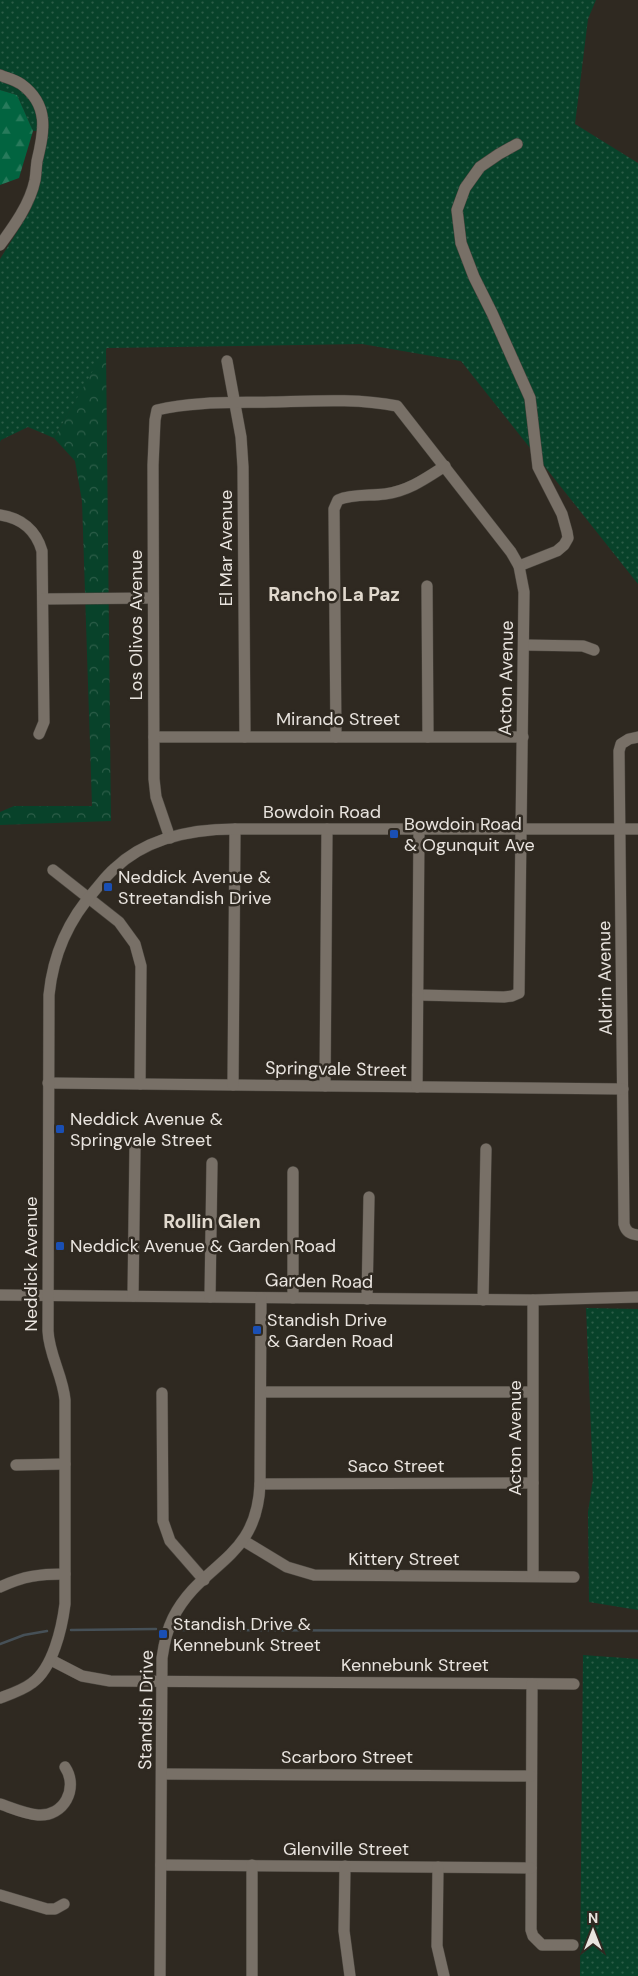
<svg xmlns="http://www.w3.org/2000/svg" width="638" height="1976" viewBox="0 0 638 1976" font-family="'DM Sans',sans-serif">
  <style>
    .grass { fill: url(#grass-dots) }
    .forest { fill: url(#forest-firs) }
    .park { fill: url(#park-crowns) }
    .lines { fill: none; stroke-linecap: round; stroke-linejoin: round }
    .stream { stroke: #465057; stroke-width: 2.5 }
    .minor-casing { stroke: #49443d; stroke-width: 12 }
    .minor { stroke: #787067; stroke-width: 11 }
    .transit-dot { fill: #1a4fb4; stroke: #2f2921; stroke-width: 2 }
    .labels { text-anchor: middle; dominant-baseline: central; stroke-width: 5; stroke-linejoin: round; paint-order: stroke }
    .street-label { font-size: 18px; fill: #e9e4df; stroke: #2f2921 }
    .poi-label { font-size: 18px; fill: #e9e4df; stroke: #2f2921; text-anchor: start }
    .neighbourhood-label { font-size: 19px; font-weight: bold; fill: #e1d9ce; stroke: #2f2921 }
  </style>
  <defs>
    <pattern id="grass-dots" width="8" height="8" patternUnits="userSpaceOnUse" patternTransform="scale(1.25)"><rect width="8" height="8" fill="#08422a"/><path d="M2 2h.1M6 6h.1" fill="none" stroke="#2c5d48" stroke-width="1.8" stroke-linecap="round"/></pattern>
    <pattern id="forest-firs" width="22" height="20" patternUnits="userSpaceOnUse" patternTransform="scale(1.25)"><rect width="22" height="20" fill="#026440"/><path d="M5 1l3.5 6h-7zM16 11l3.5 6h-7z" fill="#277a5b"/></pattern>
    <pattern id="park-crowns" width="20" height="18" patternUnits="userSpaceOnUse" patternTransform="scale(1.25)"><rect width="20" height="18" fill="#08422a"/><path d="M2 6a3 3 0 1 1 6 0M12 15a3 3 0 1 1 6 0" fill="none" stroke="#2c5d48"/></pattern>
  </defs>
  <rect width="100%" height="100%" fill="#2f2921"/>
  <g class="grass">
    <path d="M0,0H596L588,19L575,124L638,163V584L461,361L362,344L107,348L54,438L28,427L1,440L0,442V259L30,211L32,191L47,131H33L17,95L0,90Z"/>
    <path d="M586,1308L638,1309V1610L589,1602L588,1512L593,1480Z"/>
    <path d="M583,1655L638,1659V1976H580Z"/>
  </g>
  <path class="forest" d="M0,90L17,95L33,131L19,178L0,185Z"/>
  <path class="park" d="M106,348L111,821L0,825V812L14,806H92L82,501L75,461L54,438Z"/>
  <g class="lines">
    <g class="stream">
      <path d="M71,1630L156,1629"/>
      <path d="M180,1630L638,1631"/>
      <path d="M0,1644L24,1635L47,1631"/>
    </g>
    <defs>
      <g id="minor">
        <path d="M0,75C7,78 15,80 21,84C50,105 44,132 37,161C36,168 36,174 35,180C30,204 14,226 0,245"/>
        <path d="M517,144L499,154L480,167L465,188L457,210L461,243L474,277L492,313L530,398L538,467L562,514L567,532L568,538L564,545L557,551L519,566"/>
        <path d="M227,361L241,437L243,467L245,737"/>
        <path d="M0,515C21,518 36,530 42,551L44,722L39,734"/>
        <path d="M427,586L428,737"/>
        <path d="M43,599L153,598"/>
        <path d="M524,645L583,646L594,650"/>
        <path d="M154,737H523"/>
        <path d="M336,737L334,509L338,500C352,494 369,496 385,494C408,491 425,479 445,466"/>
        <path d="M638,737L629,739L621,744L619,751L624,1224C626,1232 630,1234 638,1235"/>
        <path d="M170,838L156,797L154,779L153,465L155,420L157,410C194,401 234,403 272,402C313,401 357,398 397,406L511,552L519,566L524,592L519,993L512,996L504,997L418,995"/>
        <path d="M53,870L119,922L135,944L141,966L140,1084"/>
        <path d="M48,1083L623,1089"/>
        <path d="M233,1085L235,829"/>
        <path d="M325,1086L327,829"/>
        <path d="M417,1087L419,830"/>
        <path d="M0,1295L533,1300L638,1297"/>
        <path d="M133,1296L135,1146"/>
        <path d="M210,1297L212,1163"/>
        <path d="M293,1298V1172"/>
        <path d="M367,1299L369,1197"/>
        <path d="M483,1300L486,1149"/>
        <path d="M261,1392H532"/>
        <path d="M162,1393L163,1521L170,1541L204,1580"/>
        <path d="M16,1465L65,1464"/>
        <path d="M260,1484L533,1483"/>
        <path d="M244,1541L287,1567L314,1575L574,1577"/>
        <path d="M533,1576V1300"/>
        <path d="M0,1587C24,1576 39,1574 65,1574"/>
        <path d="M51,1660L82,1676L110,1681L574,1684"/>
        <path d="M532,1684L531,1930L533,1936L542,1945H573"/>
        <path d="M0,1698C11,1694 23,1690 32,1683C53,1668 62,1628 65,1604V1400C63,1376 49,1355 48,1331L49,995C53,954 68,920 96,889C102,882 107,875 114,869C146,838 192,829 235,829H638"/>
        <path d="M162,1774L531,1776"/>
        <path d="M0,1804C12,1808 25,1814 38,1815C64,1817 79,1788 65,1767"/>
        <path d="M161,1865L531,1868"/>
        <path d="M252,1865V1976"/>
        <path d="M345,1866L344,1931L350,1976"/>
        <path d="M438,1867L437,1946L444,1976"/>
        <path d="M0,1895L47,1909H55L64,1904"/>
        <path d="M160,1976L162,1658C164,1644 167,1630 173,1618C201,1562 257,1561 260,1484L261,1298"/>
      </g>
    </defs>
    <use href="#minor" class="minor-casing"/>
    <use href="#minor" class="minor"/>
  </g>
  <g class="transit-dot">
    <rect x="389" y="829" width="10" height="10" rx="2.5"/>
    <rect x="103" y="882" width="10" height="10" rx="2.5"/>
    <rect x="55" y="1124" width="10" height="10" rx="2.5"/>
    <rect x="55" y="1241" width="10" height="10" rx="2.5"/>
    <rect x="252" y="1325" width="10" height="10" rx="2.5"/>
    <rect x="158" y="1629" width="10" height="10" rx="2.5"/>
  </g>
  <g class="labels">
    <g class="street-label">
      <text transform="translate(226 548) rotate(-90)">El Mar Avenue</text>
      <text transform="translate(136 625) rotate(-90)">Los Olivos Avenue</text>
      <text transform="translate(506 678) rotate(-89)">Acton Avenue</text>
      <text x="338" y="719">Mirando Street</text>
      <text x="322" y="812">Bowdoin Road</text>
      <text transform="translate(605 978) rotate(-91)">Aldrin Avenue</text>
      <text transform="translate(336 1069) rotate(1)">Springvale Street</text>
      <text transform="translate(31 1264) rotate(-90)">Neddick Avenue</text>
      <text transform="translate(319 1281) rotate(1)">Garden Road</text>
      <text transform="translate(515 1438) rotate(-90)">Acton Avenue</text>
      <text x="396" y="1466">Saco Street</text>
      <text x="404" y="1559">Kittery Street</text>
      <text x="415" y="1665">Kennebunk Street</text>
      <text transform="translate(146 1710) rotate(-89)">Standish Drive</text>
      <text x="347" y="1757">Scarboro Street</text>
      <text x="346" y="1849">Glenville Street</text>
    </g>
    <g class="poi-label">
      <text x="404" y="824">Bowdoin Road<tspan x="404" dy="21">&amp; Ogunquit Ave</tspan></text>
      <text x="118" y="877">Neddick Avenue &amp;<tspan x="118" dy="21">Streetandish Drive</tspan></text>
      <text x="70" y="1119">Neddick Avenue &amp;<tspan x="70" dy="21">Springvale Street</tspan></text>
      <text x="70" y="1246">Neddick Avenue &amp; Garden Road</text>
      <text x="267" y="1320">Standish Drive<tspan x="267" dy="21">&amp; Garden Road</tspan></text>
      <text x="173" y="1624">Standish Drive &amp;<tspan x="173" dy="21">Kennebunk Street</tspan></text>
    </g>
    <g class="neighbourhood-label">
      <text x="334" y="594">Rancho La Paz</text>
      <text x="212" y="1221">Rollin Glen</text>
    </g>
  </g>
  <g transform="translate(593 1931)" stroke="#2f2921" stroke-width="4" paint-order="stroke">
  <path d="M0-4L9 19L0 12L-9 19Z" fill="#e9e4df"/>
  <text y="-8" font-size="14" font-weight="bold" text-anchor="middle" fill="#e9e4df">N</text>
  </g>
</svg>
